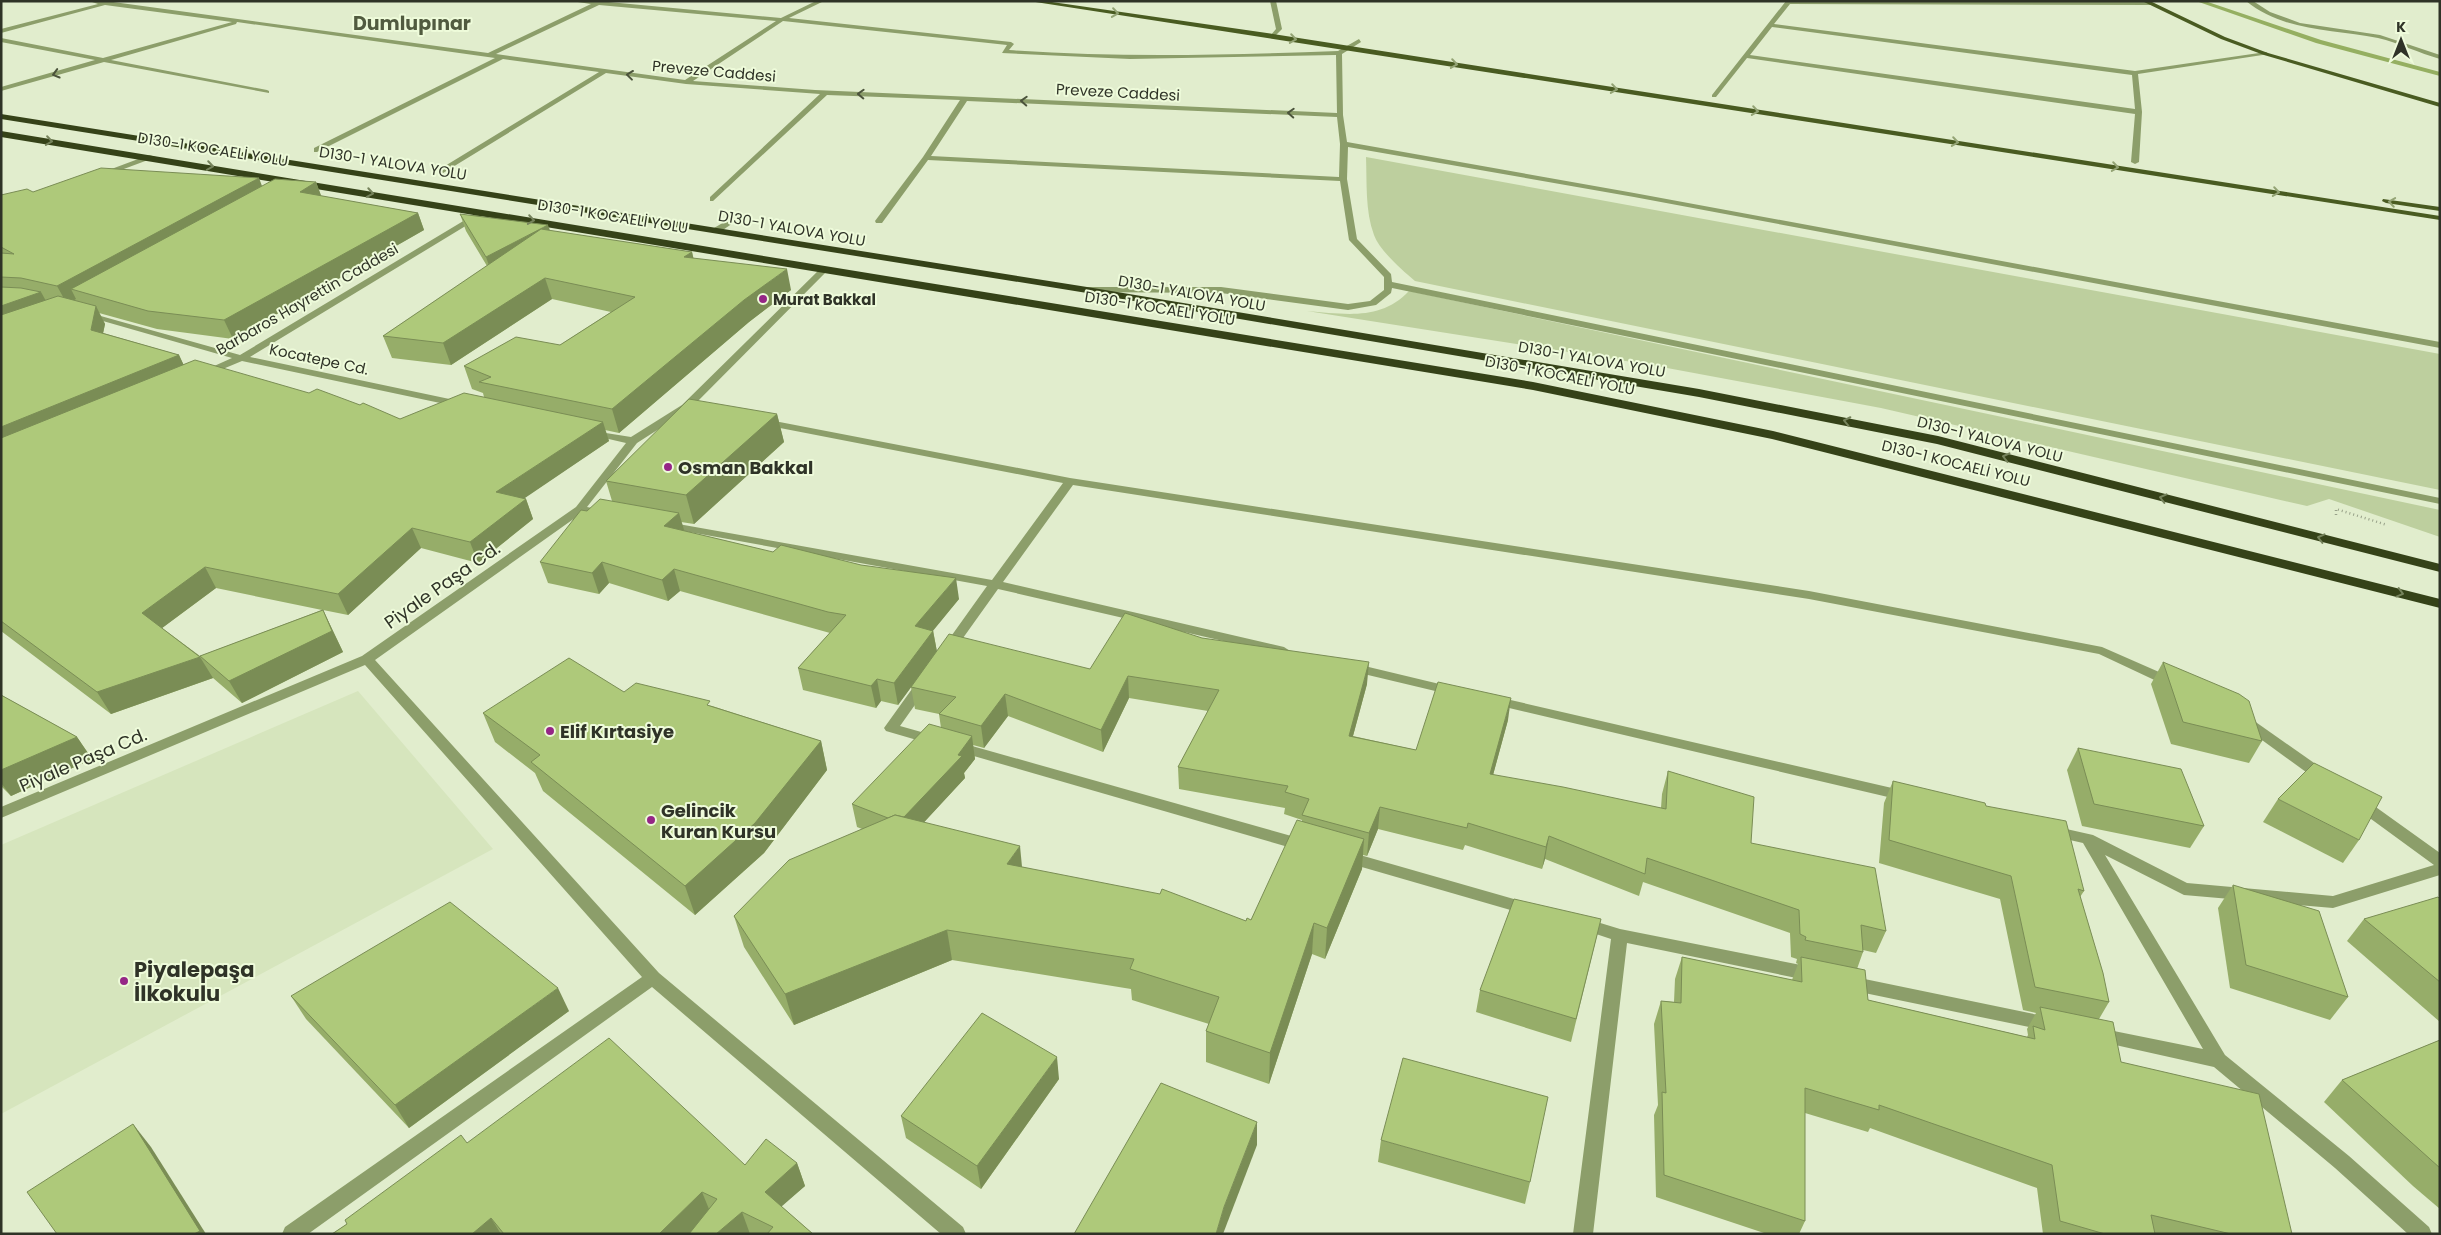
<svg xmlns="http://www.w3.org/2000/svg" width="2441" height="1235" viewBox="0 0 2441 1235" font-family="Poppins,sans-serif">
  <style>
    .built { fill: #d6e5bd }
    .green { fill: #bdcf9e }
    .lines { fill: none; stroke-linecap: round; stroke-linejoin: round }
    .stream { fill: #95af61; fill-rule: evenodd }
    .path { stroke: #98a189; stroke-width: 2.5; stroke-dasharray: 1 3; stroke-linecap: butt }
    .minor { fill: #8c9e6a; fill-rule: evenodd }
    .major { fill: #495b21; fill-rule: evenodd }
    .highway { fill: #354218; fill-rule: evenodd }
    .wall { fill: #96ad69; fill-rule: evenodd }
    .shaded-wall { fill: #7a8d55 }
    .building { fill: #aec97a; stroke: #7a8d55 }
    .oneway { stroke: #93a374 }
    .oneway2 { stroke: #4b533b }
    .oneway3 { stroke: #76835c }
    .poi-dot { fill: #952686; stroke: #eefbda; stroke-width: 2 }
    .labels { text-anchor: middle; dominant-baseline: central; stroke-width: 4; stroke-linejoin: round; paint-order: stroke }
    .far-street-label { font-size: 15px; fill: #2f3327; stroke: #eefbda }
    .far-poi-label { font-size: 15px; font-weight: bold; fill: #2f3327; stroke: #eefbda; text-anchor: start }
    .poi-label { font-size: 18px; font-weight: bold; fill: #2f3327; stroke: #eefbda; text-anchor: start }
    .street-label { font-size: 18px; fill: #2f3327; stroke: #eefbda }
    .far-district-label { font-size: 19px; font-weight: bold; fill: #515b3f; stroke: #eefbda }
    .near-poi-label { font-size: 21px; font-weight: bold; fill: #2f3327; stroke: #eefbda; text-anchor: start }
  </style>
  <rect width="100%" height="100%" fill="#e1edcd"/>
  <path class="built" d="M358,691L493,849L1,1114V845Z"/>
  <g class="green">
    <path d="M1366,157L2440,354V490L1415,281C1402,270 1380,251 1374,235C1365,211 1367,182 1366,157Z"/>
    <path d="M1409,291L2440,510V537L2329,499L2307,506L1881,408L1651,365L1307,311C1345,314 1381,321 1409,291Z"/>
  </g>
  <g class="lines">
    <path class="stream" d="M2196,1H2205L2321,40L2440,72V76L2316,43Z"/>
    <path class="path" d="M2336,515V509L2387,525"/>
    <g class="minor">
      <path d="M89,1H106L488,53L591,4L571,1H598L781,18L816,1H824L789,18L1011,42L1014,44L1009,50C1118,58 1228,55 1338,51L1359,39L1361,42L1342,54L1343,115L1347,142L1634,193L2440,342V348L1634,197L1348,147L1347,179L1357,239L1391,274L1392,282L2440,498V504L1392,288L1391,293L1376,305L1348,310L1221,293L1084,292V288L1087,287H1221L1348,304L1370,301L1384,290V277L1349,240L1340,181L928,160L882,223H876L875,221L923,157L960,100L827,95L713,201H710V197L820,94L686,84L606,73L443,173L439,171L440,169L599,72L503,59L317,152H314V148L495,58L237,22L236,24L111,60L267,90L269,91V93L104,62L1,91V87L95,60L1,42V38L103,58L232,22L105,5L1,33V29L98,4ZM599,5L776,21L685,80L496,54ZM783,21L1007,45L1002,53L1130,59L1336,55L1337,113L815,90L693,81ZM967,101L1337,117L1340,144L1339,177L931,156Z"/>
      <path d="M1270,1H1276L1282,29L1273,38L1270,36L1276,29Z"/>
      <path d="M1786,1L2150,2L2152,5L1790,4L1774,24L2135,71L2266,52L2269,54L2138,74L2142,112L2139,162L2135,164L2131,162L2135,114L1747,58L1716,97H1712V95ZM1772,27L2132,75L2135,109L1750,55Z"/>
      <path d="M2246,1H2253L2270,12L2300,23L2380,35L2440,55V59C2419,53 2399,43 2378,38C2333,29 2284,32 2246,1Z"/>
      <path d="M149,155L156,157L105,176L98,174Z"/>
      <path d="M475,214L482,216L250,357L459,401L464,404L463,406L459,407L242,361L206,376L203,375V371L232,358L82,315L90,313L240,355Z"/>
      <path d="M726,221L733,223L720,232H714V228Z"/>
      <path d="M822,267L829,269L690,409L637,443L587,507L607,511L609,513L607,515L582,513L375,660L659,973L963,1227L966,1234H941L652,987L308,1234H282L285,1227L642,977L365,665L1,818V807L362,656L576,507L626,443L587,434V430L631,437L682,405Z"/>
      <path d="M764,419L1070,478L1809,591L2102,647L2175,679L2177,682L2175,685H2165L2099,654L1809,599L1073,485L1003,582L1284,647L1290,651L1289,654L1284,655L998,589L953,652L948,653L942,649L987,586L667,528L661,525L667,522L992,580L1063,483L760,424L759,422Z"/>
      <path d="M1352,663L1452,687L1459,691L1452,695L1347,670L1345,667L1347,664Z"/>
      <path d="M922,681L929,685L900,726L939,737L941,740L939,743L934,745L886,731L884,728L917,682Z"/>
      <path d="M1493,696L1905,791L1910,792L1912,796L1910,800L1905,801L1488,703L1486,700Z"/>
      <path d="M2245,716L2250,718L2327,772L2329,776L2327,780H2317L2240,724L2238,721L2240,718Z"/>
      <path d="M958,742L1302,839L1307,841L1310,845L1307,849L1302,851L953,750L951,747L953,744Z"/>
      <path d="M2361,799L2366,800L2440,853V875L2333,908L2184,895L2105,855L2225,1055L2349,1156L2429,1227L2432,1234H2408L2335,1168L2214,1067L2093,1040L2090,1035L2093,1030L2099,1028L2203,1049L2083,843L2048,835L2046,831L2048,827L2053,826L2093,835L2187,883L2333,896L2434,865L2356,808L2354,804L2356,800Z"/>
      <path d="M1346,851L1528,903L1534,905L1536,909L1534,913L1528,915L1341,861L1338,857L1341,853Z"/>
      <path d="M1584,918L1620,929L1811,967L1817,969L1819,974L1817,979L1811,981L1627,943L1593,1234H1573L1611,939L1578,928L1576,924L1578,920Z"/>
      <path d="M1850,976L2048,1017L2054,1019L2057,1024L2054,1029L2048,1031L1850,990L1844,988L1842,983L1844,978Z"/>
    </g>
    <g class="major">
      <path d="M1029,1H1045L1273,34L2440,216V220Z"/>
      <path d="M2142,1H2150L2225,37L2268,53L2440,103V107L2264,55L2221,39Z"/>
      <path d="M2383,199L2440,207V211L2386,203L2382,201Z"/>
    </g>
    <g class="highway">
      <path d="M1,114L1087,287L1699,389L1938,436L2440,564V572L1937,444L1699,397L1087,293L1,119Z"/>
      <path d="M1,131L1533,382L1773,431L2440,599V608L1772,439L1533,390L1,137Z"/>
    </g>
  </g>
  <g class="wall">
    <path d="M316,182L321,196L418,213L424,230L233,339L157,329L99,313L105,324L103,333L179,355L183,364L360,405L400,419L484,397L483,393L472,389L464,366L560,345L611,312L552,299L451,365L392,358L383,336L487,266L466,231L460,214L550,231L692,252L693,258L791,290L749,322L619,433L605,430L609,441L524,498L526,499L533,519L478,563L421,548L348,615L323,610L343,652L242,703L213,678L111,714L1,631V195L33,192L262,186ZM216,588L322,610L200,656L162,628Z"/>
    <path d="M777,414L784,442L694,524L681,522L684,531L959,599L933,630L937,652L1090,669L1202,638L1367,684L1353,736L1416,750L1508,720L1493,775L1661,808L1662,794L1668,771L1751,843L1886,931L1876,953L1863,950V952L1857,969L1868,1000L2027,1037L2028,1035L2027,1029L2036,1013L2023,1010L2000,899L1879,863L1884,803L1893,781L1986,806L2084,891L2080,897L2109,1002L2099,1019L2121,1062L2292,1234H2043L2037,1188L1870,1128L1868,1132L1805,1113V1221L1799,1234H1767L1656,1197L1654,1115L1658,1105L1654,1024L1661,1001L1674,1002L1675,979L1682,957L1792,980L1798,964L1796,963L1797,959L1791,957L1790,933L1643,882L1639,896L1545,859L1542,869L1465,845L1463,850L1378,829L1367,856L1363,855L1362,869L1325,959L1312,954L1269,1084L1206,1062V1031L1209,1024L1132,1000L1131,989L952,960L794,1025L744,947L734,916L862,829L857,827L852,804L941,728L939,714L915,709L911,687L898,705L881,701L876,708L803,690L798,668L830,633L680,591L668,601L609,583L599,594L548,583L540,562L587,511L612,501L606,481ZM1129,698L1208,711L1178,767L1179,789L1285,808L1284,814L1302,820V821L1251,920L1246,921L1022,867L924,822L965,778L964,773L975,759L973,745L984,748L1008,716L1103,752Z"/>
    <path d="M2163,662L2262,741L2249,763L2171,744L2151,684Z"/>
    <path d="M624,692L712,706L821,741L827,770L764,853L695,915L543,791L535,773L495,742L483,713Z"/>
    <path d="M1,695L77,737L92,759L11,796L1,786Z"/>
    <path d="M2078,748L2204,826L2190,848L2082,826L2067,770Z"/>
    <path d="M2278,799L2359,840L2343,863L2263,822Z"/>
    <path d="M2233,885L2348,997L2330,1020L2230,988L2218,908Z"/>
    <path d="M2440,899V1022L2347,941L2364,919Z"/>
    <path d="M1601,919L1571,1042L1476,1012L1480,990Z"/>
    <path d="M291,996L569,1011L409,1128L306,1019Z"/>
    <path d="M2440,1040V1209L2413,1186L2324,1102L2342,1080Z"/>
    <path d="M1059,1079L981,1189L906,1138L901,1116Z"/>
    <path d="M1381,1140L1530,1182L1525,1204L1378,1162Z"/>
    <path d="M467,1143L745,1165L797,1163L805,1186L781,1206L813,1234H332Z"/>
  </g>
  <g class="shaded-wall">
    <path d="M259,178L265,194L71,289L76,299L67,304L57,286Z"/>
    <path d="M316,182L322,198L300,192Z"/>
    <path d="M418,213L424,230L233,339L224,320Z"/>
    <path d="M548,225L554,242L492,274L486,257Z"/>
    <path d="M692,252L697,273L684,257Z"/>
    <path d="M787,269L791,290L749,322L619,433L612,409L744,300Z"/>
    <path d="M545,278L552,299L451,365L443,343Z"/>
    <path d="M41,292L51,310L1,328V306Z"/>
    <path d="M96,306L105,324L100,348L91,330Z"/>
    <path d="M179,355L188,374L1,452V427Z"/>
    <path d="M777,414L784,442L694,524L686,495Z"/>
    <path d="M603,422L609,441L503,513L496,492Z"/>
    <path d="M526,499L533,519L478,563L470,542Z"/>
    <path d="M679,513L685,533L664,526Z"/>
    <path d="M412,528L421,548L348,615L338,594Z"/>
    <path d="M602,562L609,583L599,594L592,573Z"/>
    <path d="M205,567L216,588L154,634L142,613Z"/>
    <path d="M674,569L680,591L668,601L662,580Z"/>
    <path d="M956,578L959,599L919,648L915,626Z"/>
    <path d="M323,610L343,652L242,703L229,681Z"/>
    <path d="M933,631L937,652L898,705L894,683Z"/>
    <path d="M200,657L213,678L111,714L97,692Z"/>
    <path d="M1369,662L1367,684L1347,758L1349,736Z"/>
    <path d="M1128,676L1129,698L1103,752L1101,730Z"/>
    <path d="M877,679L881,701L876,708L871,686Z"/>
    <path d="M1005,694L1008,716L984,748L981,726Z"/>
    <path d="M1511,698L1508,720L1487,797L1490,774Z"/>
    <path d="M972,736L975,759L964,773L965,778L904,844L900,822L958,755Z"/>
    <path d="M77,737L92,759L11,796L1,783V770Z"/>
    <path d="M821,741L827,770L764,853L695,915L685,886Z"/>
    <path d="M1380,807L1378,829L1367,856L1369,833Z"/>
    <path d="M1549,836L1545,859L1542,869L1546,847Z"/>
    <path d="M1364,839L1362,869L1325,959L1327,928Z"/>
    <path d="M1020,846L1023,877L1007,864Z"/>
    <path d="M1314,923L1312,954L1269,1084L1270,1053Z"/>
    <path d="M947,930L952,960L794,1025L785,994Z"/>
    <path d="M558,988L569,1011L409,1128L395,1105Z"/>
    <path d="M1057,1057L1059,1079L981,1189L977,1166Z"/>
    <path d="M1257,1122V1145L1223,1234H1216L1224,1207Z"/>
    <path d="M133,1124L151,1147L206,1234H194Z"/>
    <path d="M797,1163L805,1186L773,1214L765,1192Z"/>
    <path d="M702,1192L711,1214L691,1234H659Z"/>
    <path d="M742,1212L750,1234H716Z"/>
    <path d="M491,1218L501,1234H472Z"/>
  </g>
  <g class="building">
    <path d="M101,168L259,178L57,286L21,278L1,277V253L14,254L1,247V195L27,189L33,192Z"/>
    <path d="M275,179L316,182L300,192L418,213L224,320L148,311L71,289Z"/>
    <path d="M460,214L548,225L486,257Z"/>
    <path d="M541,229L692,252L684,257L787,269L744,300L612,409L479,382L491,377L464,366L516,337L560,345L635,297L545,278L443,343L383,336Z"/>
    <path d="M1,287L21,288L41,292L1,306Z"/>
    <path d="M58,296L96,306L91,330L179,355L1,427V315Z"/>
    <path d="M195,360L309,393L317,389L360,405L363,403L400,419L464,393L603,422L496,492L526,499L470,542L412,528L338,594L205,567L142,613L200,657L97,692L1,621V438Z"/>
    <path d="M689,399L777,414L686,495L606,481Z"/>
    <path d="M600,499L679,513L664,526L773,552L781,545L861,565L956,578L915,626L933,631L894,683L877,679L871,686L798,668L846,615L828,612L674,569L662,580L602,562L592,573L540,562L581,510L587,511Z"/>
    <path d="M323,610L332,631L229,681L200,656Z"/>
    <path d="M1125,613L1202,638L1369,662L1349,736L1416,750L1438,682L1511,698L1490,774L1563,787L1666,809L1668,771L1754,797L1751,843L1875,868L1886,931L1861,925L1863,952L1805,940L1806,937L1800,934L1799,910L1647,858L1645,874L1549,836L1546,847L1468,823L1467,828L1380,807L1369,833L1302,815L1309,799L1285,792L1288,786L1178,767L1219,690L1128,676L1101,730L1005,694L981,726L939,714L956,697L911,687L949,634L1090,669Z"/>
    <path d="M569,658L624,692L636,683L710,701L707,705L821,741L755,823L685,886L531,762L540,755L483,713Z"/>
    <path d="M2163,662L2239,694L2249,701L2262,741L2183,722Z"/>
    <path d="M1,695L77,737L1,770Z"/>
    <path d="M929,724L972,736L958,755L962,756L904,817L895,815L888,818L852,804Z"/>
    <path d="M2078,748L2181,769L2204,826L2094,804Z"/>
    <path d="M2314,763L2382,797L2359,840L2278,799Z"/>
    <path d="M1893,781L1985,803L1986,806L2066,821L2084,891L2078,889L2103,973L2109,1002L2035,987L2011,876L1889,840Z"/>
    <path d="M895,815L1020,846L1007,864L1160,894L1162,889L1246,921L1247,918L1251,920L1297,820L1364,839L1327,928L1314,923L1270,1053L1206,1031L1219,997L1130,969L1134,959L947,930L785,994L734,916L789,860Z"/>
    <path d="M2233,885L2319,911L2348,997L2246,965Z"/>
    <path d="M2438,897L2440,899V982L2364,919Z"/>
    <path d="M1514,899L1601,919L1576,1019L1480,990Z"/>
    <path d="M450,902L558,988L395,1105L291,996Z"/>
    <path d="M1682,957L1802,982L1801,957L1865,970L1868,1000L2035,1039L2033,1026L2045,1030L2040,1007L2113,1022L2121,1062L2259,1094L2292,1234H2231L2151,1215L2155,1234H2105L2060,1221L2052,1165L1879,1105V1110L1805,1088V1221L1664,1175L1662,1092L1666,1093L1661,1001L1681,1003Z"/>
    <path d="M982,1013L1057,1057L977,1166L901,1116Z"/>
    <path d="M609,1038L745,1165L766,1139L797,1163L765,1192L813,1234H767L773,1227L742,1212L716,1234H689L717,1199L702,1192L659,1234H504L491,1218L472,1234H332L347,1224L345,1220L461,1135L467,1143Z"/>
    <path d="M2440,1040V1168L2342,1080Z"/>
    <path d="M1403,1058L1548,1097L1530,1182L1381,1140Z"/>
    <path d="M1161,1083L1257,1122L1224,1207L1216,1234H1074Z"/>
    <path d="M133,1124L200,1231L194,1234H57L27,1192Z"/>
  </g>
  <defs><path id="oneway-chevron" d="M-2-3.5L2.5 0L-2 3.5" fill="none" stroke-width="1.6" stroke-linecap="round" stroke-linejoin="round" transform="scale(1.25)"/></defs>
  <g class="oneway">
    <use href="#oneway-chevron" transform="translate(1115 13) rotate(8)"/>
    <use href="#oneway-chevron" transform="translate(1293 39) rotate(9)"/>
    <use href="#oneway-chevron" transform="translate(1454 64) rotate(9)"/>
    <use href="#oneway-chevron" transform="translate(1614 89) rotate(9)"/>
    <use href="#oneway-chevron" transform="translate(1755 111) rotate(9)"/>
    <use href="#oneway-chevron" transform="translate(1955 142) rotate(9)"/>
    <use href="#oneway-chevron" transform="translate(2115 167) rotate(9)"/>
    <use href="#oneway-chevron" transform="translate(2276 192) rotate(9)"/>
    <use href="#oneway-chevron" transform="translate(2392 202) rotate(-171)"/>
  </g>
  <g class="oneway2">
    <use href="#oneway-chevron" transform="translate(56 74) rotate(164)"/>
    <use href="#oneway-chevron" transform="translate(630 75) rotate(-173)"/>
    <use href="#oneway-chevron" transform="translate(861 94) rotate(-178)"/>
    <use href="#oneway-chevron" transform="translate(1024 101) rotate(-177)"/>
    <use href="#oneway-chevron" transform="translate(1291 113) rotate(-177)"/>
  </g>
  <g class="oneway3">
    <use href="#oneway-chevron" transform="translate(49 141) rotate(8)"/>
    <use href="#oneway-chevron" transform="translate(210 166) rotate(9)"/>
    <use href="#oneway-chevron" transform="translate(370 193) rotate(10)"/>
    <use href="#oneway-chevron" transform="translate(531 220) rotate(9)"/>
    <use href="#oneway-chevron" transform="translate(1847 421) rotate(-168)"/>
    <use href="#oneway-chevron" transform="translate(2006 457) rotate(-166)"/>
    <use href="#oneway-chevron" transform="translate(2163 498) rotate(-166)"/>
    <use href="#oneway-chevron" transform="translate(2321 538) rotate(-166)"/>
    <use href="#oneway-chevron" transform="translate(2400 593) rotate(15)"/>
  </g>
  <g class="poi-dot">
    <circle cx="763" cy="299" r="5"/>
    <circle cx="668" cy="467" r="5"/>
    <circle cx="550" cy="731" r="5"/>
    <circle cx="651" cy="820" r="5"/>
    <circle cx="124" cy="981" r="5"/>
  </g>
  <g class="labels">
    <g class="far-street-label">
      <text transform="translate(714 71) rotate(5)">Preveze Caddesi</text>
      <text transform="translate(1118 92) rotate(3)">Preveze Caddesi</text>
      <text transform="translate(213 149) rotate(9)">D130-1 KOCAELİ YOLU</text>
      <text transform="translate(393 163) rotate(9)">D130-1 YALOVA YOLU</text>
      <text transform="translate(613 216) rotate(9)">D130-1 KOCAELİ YOLU</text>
      <text transform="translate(792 228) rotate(10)">D130-1 YALOVA YOLU</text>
      <text transform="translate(1192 293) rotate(10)">D130-1 YALOVA YOLU</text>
      <text transform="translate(307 299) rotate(-30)">Barbaros Hayrettin Caddesi</text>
      <text transform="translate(1160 308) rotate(9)">D130-1 KOCAELİ YOLU</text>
      <text transform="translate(319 359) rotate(12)">Kocatepe Cd.</text>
      <text transform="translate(1592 359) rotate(10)">D130-1 YALOVA YOLU</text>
      <text transform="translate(1560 375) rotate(11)">D130-1 KOCAELİ YOLU</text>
      <text transform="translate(1990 439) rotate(14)">D130-1 YALOVA YOLU</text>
      <text transform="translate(1956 463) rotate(14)">D130-1 KOCAELİ YOLU</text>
    </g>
    <g class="far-poi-label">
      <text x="773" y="299">Murat Bakkal</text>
    </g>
    <g class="poi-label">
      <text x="678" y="467">Osman Bakkal</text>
      <text x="560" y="731">Elif Kırtasiye</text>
      <text x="661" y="810">Gelincik<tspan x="661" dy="21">Kuran Kursu</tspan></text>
    </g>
    <g class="street-label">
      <text transform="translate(442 585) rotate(-35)">Piyale Paşa Cd.</text>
      <text transform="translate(83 760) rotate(-23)">Piyale Paşa Cd.</text>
    </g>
    <g class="far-district-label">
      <text x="412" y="23">Dumlupınar</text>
    </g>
    <g class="near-poi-label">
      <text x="134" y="969">Piyalepaşa<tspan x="134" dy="24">İlkokulu</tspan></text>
    </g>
  </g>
  <rect width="2441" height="1235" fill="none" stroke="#2f3327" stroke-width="5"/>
  <g transform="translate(2401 40)" stroke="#eefbda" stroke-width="4" paint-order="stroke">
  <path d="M0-4L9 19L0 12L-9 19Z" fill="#2f3327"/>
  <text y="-8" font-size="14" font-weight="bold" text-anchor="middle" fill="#2f3327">K</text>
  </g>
</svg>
